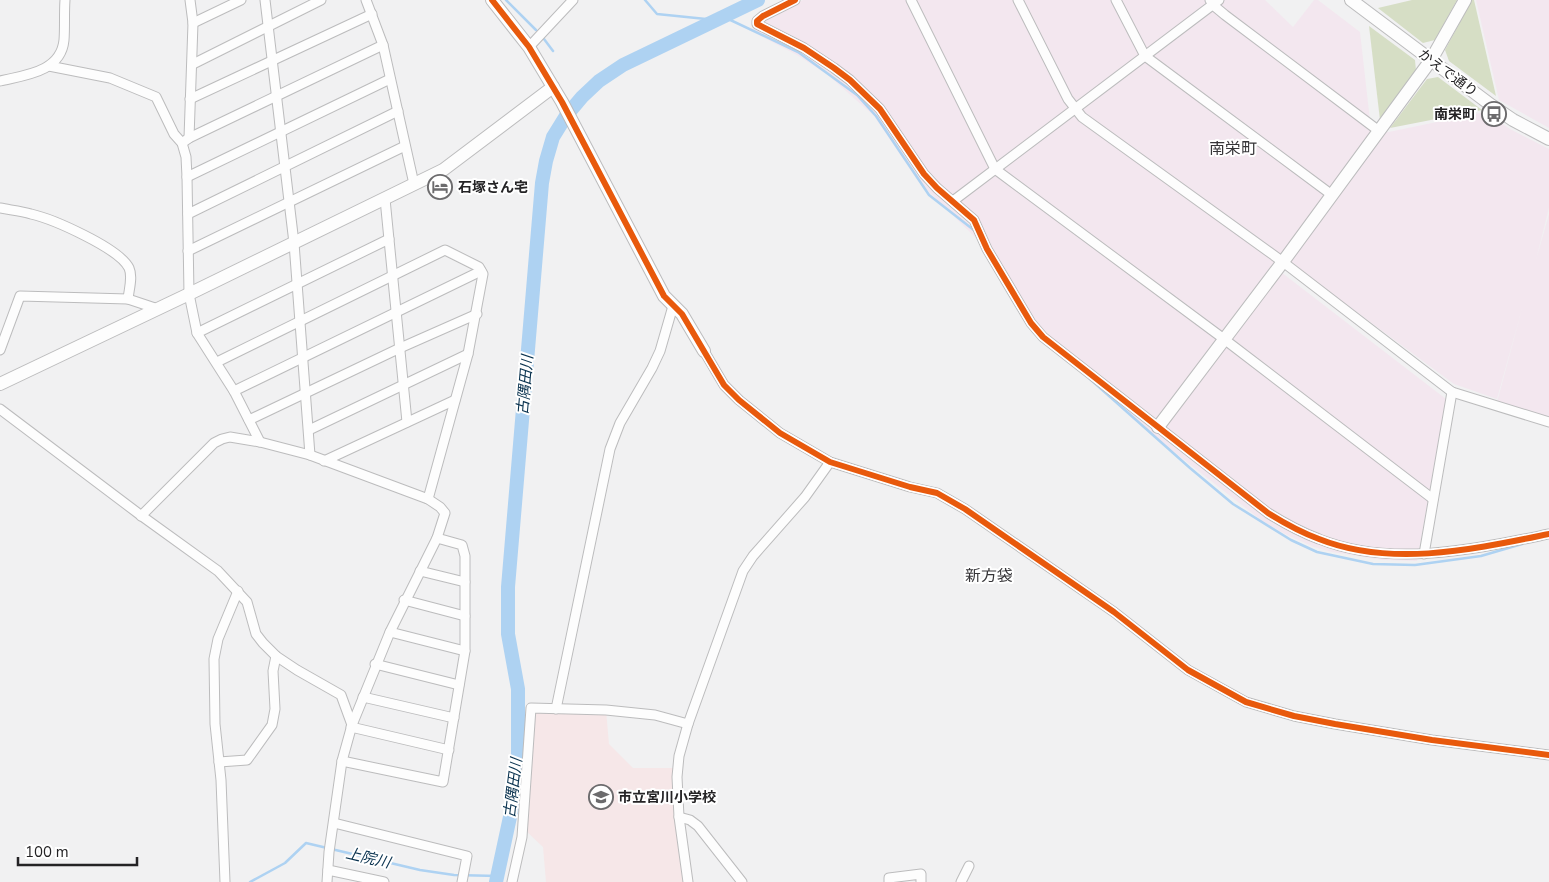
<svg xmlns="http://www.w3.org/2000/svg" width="1549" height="882" viewBox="0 0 1549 882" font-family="'Nunito Sans','Noto Sans JP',sans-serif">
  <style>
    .industrial { fill: #f3e7ef }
    .education { fill: #f6e7e8 }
    .green { fill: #d6dec5 }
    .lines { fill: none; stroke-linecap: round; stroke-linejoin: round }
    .stream { stroke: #aed2f2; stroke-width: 2.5 }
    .river { stroke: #aed2f2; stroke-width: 14 }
    .street-casing { stroke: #bcbcbd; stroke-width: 11 }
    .secondary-casing { stroke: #bcbcbd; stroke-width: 14 }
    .street { stroke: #fdfdfd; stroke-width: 9 }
    .secondary { stroke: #fdfdfd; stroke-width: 12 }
    .cycleway-casing { stroke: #fff; stroke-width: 9 }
    .cycleway { stroke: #e8590c; stroke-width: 6 }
    .labels { text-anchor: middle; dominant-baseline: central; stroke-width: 4; stroke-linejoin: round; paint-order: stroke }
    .street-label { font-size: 14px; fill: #242325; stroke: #fff }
    .poi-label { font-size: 14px; font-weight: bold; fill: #242325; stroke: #fff; text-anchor: start }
    .water-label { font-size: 15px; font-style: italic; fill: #08314e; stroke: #fff }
    .quarter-label { font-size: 16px; fill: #363538; stroke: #fff }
  </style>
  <rect width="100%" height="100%" fill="#f1f1f2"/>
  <g class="industrial">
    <path d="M803,0H1265L1293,27L1314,0H1318L1360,32L1372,138L1277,269L1446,399L1417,561L1383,560L1332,552L1314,547L1285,534L1261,520L1151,434L1043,337L987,249L918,181L874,116L828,75L797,55L751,31L756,23Z"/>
    <path d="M1476,0H1549V128L1499,100Z"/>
    <path d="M1485,112L1510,129L1549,149V208L1536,260L1549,214V422L1496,406L1523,305L1497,399L1454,384L1285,259L1379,134Z"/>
  </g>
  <path class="education" d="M531,708L606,710L609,744L633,768H678L688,882H546L543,847L523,828Z"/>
  <g class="green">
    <path d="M1412,0H1457L1435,40L1423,43L1378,8Z"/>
    <path d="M1472,0H1474L1496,96L1449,61L1445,50Z"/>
    <path d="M1369,26L1415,60L1416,71L1380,120Z"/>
    <path d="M1438,77L1482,110L1390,128L1427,79Z"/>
  </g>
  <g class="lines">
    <g class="stream">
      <path d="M506,0L536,30"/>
      <path d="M645,0L657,14L706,19L724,17L798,52L857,95L876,116L929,195L975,231"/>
      <path d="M544,39L553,51"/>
      <path d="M1090,379L1190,468L1233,504L1291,540L1317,552L1373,564L1415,565L1481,556L1522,544"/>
      <path d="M250,882L285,863L306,843L420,870L454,875L498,876"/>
    </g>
    <path class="river" d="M496,882L513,803L518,759V689L508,634V587L542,183L546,161L553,137L566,116L582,97L599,81L623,65L758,0"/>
    <defs>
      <g id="street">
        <path d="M265,0L294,243L310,455"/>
        <path d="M366,0L383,45L414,184"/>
        <path d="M795,0L763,16L757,21V24L804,48L834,68L850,80L880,109L924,174L937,188L974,220L987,249L1031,323L1043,337L1268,513C1284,523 1300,532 1319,539C1392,568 1475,549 1549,534"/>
        <path d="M911,0L995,169L1224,339L1433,499"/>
        <path d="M1018,0L1068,99L1082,117L1283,262L1452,392L1549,422"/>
        <path d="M1116,0L1145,56L1332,195"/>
        <path d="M1210,0L1213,5L1225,15L1379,131"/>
        <path d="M193,23L241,0"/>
        <path d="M529,47L573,0"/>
        <path d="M193,64L321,0"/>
        <path d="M49,66L110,78L156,97L174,134L182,143L186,157L187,177L189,294L197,333L234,391L260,442"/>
        <path d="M0,81C25,75 61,72 64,40C65,27 64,13 65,0"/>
        <path d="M190,99L372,14"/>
        <path d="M189,138L193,23L190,0"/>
        <path d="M182,143L189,138L383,45"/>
        <path d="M187,177L390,79"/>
        <path d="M385,199L407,422"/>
        <path d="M953,201L1219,0"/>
        <path d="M0,208C10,210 21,211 31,214C53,219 119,248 129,268C133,277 129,289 128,299"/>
        <path d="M188,214L398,111"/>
        <path d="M188,251L405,146"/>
        <path d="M197,333L389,239"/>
        <path d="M0,350L20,296L128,299L158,309"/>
        <path d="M704,351L724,385L739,400L780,433L830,462L910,487L937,493L965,509L1114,612L1188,670L1246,702L1294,716L1335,724L1432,740L1549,755"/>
        <path d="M217,362L445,250L479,267L483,274L468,354L428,499"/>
        <path d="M234,391L481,271"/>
        <path d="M0,409L139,514L218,571L247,602L256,634L263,643L276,656L297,670L341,695L352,725"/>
        <path d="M249,420L400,348L477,314"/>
        <path d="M309,430L468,354"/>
        <path d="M324,461L455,400"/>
        <path d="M141,516L214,443L222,439L230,437L260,442L310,455L428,499L440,507L445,513L437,538L390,632L352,725L342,761L329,852L327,882"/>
        <path d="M1424,554L1452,392"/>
        <path d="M420,571L465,582"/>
        <path d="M404,600L465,616"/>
        <path d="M390,632L465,651"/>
        <path d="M375,664L459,685"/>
        <path d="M363,697L454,718"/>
        <path d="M556,709L610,449L620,423L652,368L660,351L673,306"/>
        <path d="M351,727L449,750"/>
        <path d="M342,761L443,782L465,651V556L462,545L437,538"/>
        <path d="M219,762L247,760L272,725L275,709L273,671L276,656"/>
        <path d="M679,817L690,820L698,826L742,882"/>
        <path d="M334,823L467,856L462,882"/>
        <path d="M328,870L384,882"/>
        <path d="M225,882L221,780L215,724L214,659L218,639L238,591"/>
        <path d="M512,882L522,837L531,708L606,710L655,715L688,724"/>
        <path d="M688,882L679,817L677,777L679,756L688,724L743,571L753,556L805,497L830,462"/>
        <path d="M889,882V878L921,874V882"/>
        <path d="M961,882L969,866"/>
      </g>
      <g id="secondary">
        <path d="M492,0L529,47L562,102L664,296L682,314L704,351"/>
        <path d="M1351,0L1491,105L1513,120L1549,139"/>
        <path d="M0,384L189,294L443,170L553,87"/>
        <path d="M1158,427L1285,259L1431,60L1465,0"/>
      </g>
    </defs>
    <use href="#street" class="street-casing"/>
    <use href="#secondary" class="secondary-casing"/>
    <use href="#street" class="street"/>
    <use href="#secondary" class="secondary"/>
    <defs>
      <g id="cycleway">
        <path d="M492,0L529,47L562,102L664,296L682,314L724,385L739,400L780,433L830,462L910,487L937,493L965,509L1114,612L1188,670L1246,702L1294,716L1335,724L1432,740L1549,755"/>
        <path d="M795,0L763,16L757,21V24L804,48L834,68L850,80L880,109L924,174L937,188L974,220L987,249L1031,323L1043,337L1268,513C1284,523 1300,532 1319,539C1392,568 1475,549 1549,534"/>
      </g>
    </defs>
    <use href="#cycleway" class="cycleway-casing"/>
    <use href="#cycleway" class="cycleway"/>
  </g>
  <defs>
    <symbol id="bus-ring" viewBox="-11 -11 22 22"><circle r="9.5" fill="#fff" stroke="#6c6b6d" stroke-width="1.5"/><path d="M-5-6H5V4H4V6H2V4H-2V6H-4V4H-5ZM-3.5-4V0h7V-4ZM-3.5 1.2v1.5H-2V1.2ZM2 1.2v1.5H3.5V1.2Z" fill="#6c6b6d"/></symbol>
    <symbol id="hotel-ring" viewBox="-11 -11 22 22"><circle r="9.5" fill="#fff" stroke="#6c6b6d" stroke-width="1.5"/><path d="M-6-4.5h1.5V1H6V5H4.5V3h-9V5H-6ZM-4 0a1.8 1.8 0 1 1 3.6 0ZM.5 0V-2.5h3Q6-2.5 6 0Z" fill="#6c6b6d"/></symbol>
    <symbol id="school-ring" viewBox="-11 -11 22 22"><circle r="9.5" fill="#fff" stroke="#6c6b6d" stroke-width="1.5"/><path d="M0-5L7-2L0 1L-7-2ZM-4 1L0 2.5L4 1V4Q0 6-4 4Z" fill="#6c6b6d"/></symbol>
  </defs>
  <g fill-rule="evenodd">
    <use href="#bus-ring" x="1480" y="100" width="28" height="28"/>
    <use href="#hotel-ring" x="426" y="173" width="28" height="28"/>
    <use href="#school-ring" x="587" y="783" width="28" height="28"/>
  </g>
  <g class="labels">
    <g class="street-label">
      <text transform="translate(1448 73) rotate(37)">かえで通り</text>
    </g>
    <g class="poi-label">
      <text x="1476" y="114" text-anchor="end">南栄町</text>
      <text x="458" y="187">石塚さん宅</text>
      <text x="618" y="797">市立宮川小学校</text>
    </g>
    <g class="water-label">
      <text transform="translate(525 385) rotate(-85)">古隅田川</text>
      <text transform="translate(513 788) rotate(-83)">古隅田川</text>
      <text transform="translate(368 858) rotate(13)">上院川</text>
    </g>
    <g class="quarter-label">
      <text x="1233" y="149">南栄町</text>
      <text x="989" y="576">新方袋</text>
    </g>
  </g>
  <path d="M18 857v8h119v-8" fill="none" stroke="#242325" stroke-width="2.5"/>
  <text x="25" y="857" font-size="15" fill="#242325" stroke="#ffffff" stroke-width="4" paint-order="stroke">100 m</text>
</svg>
